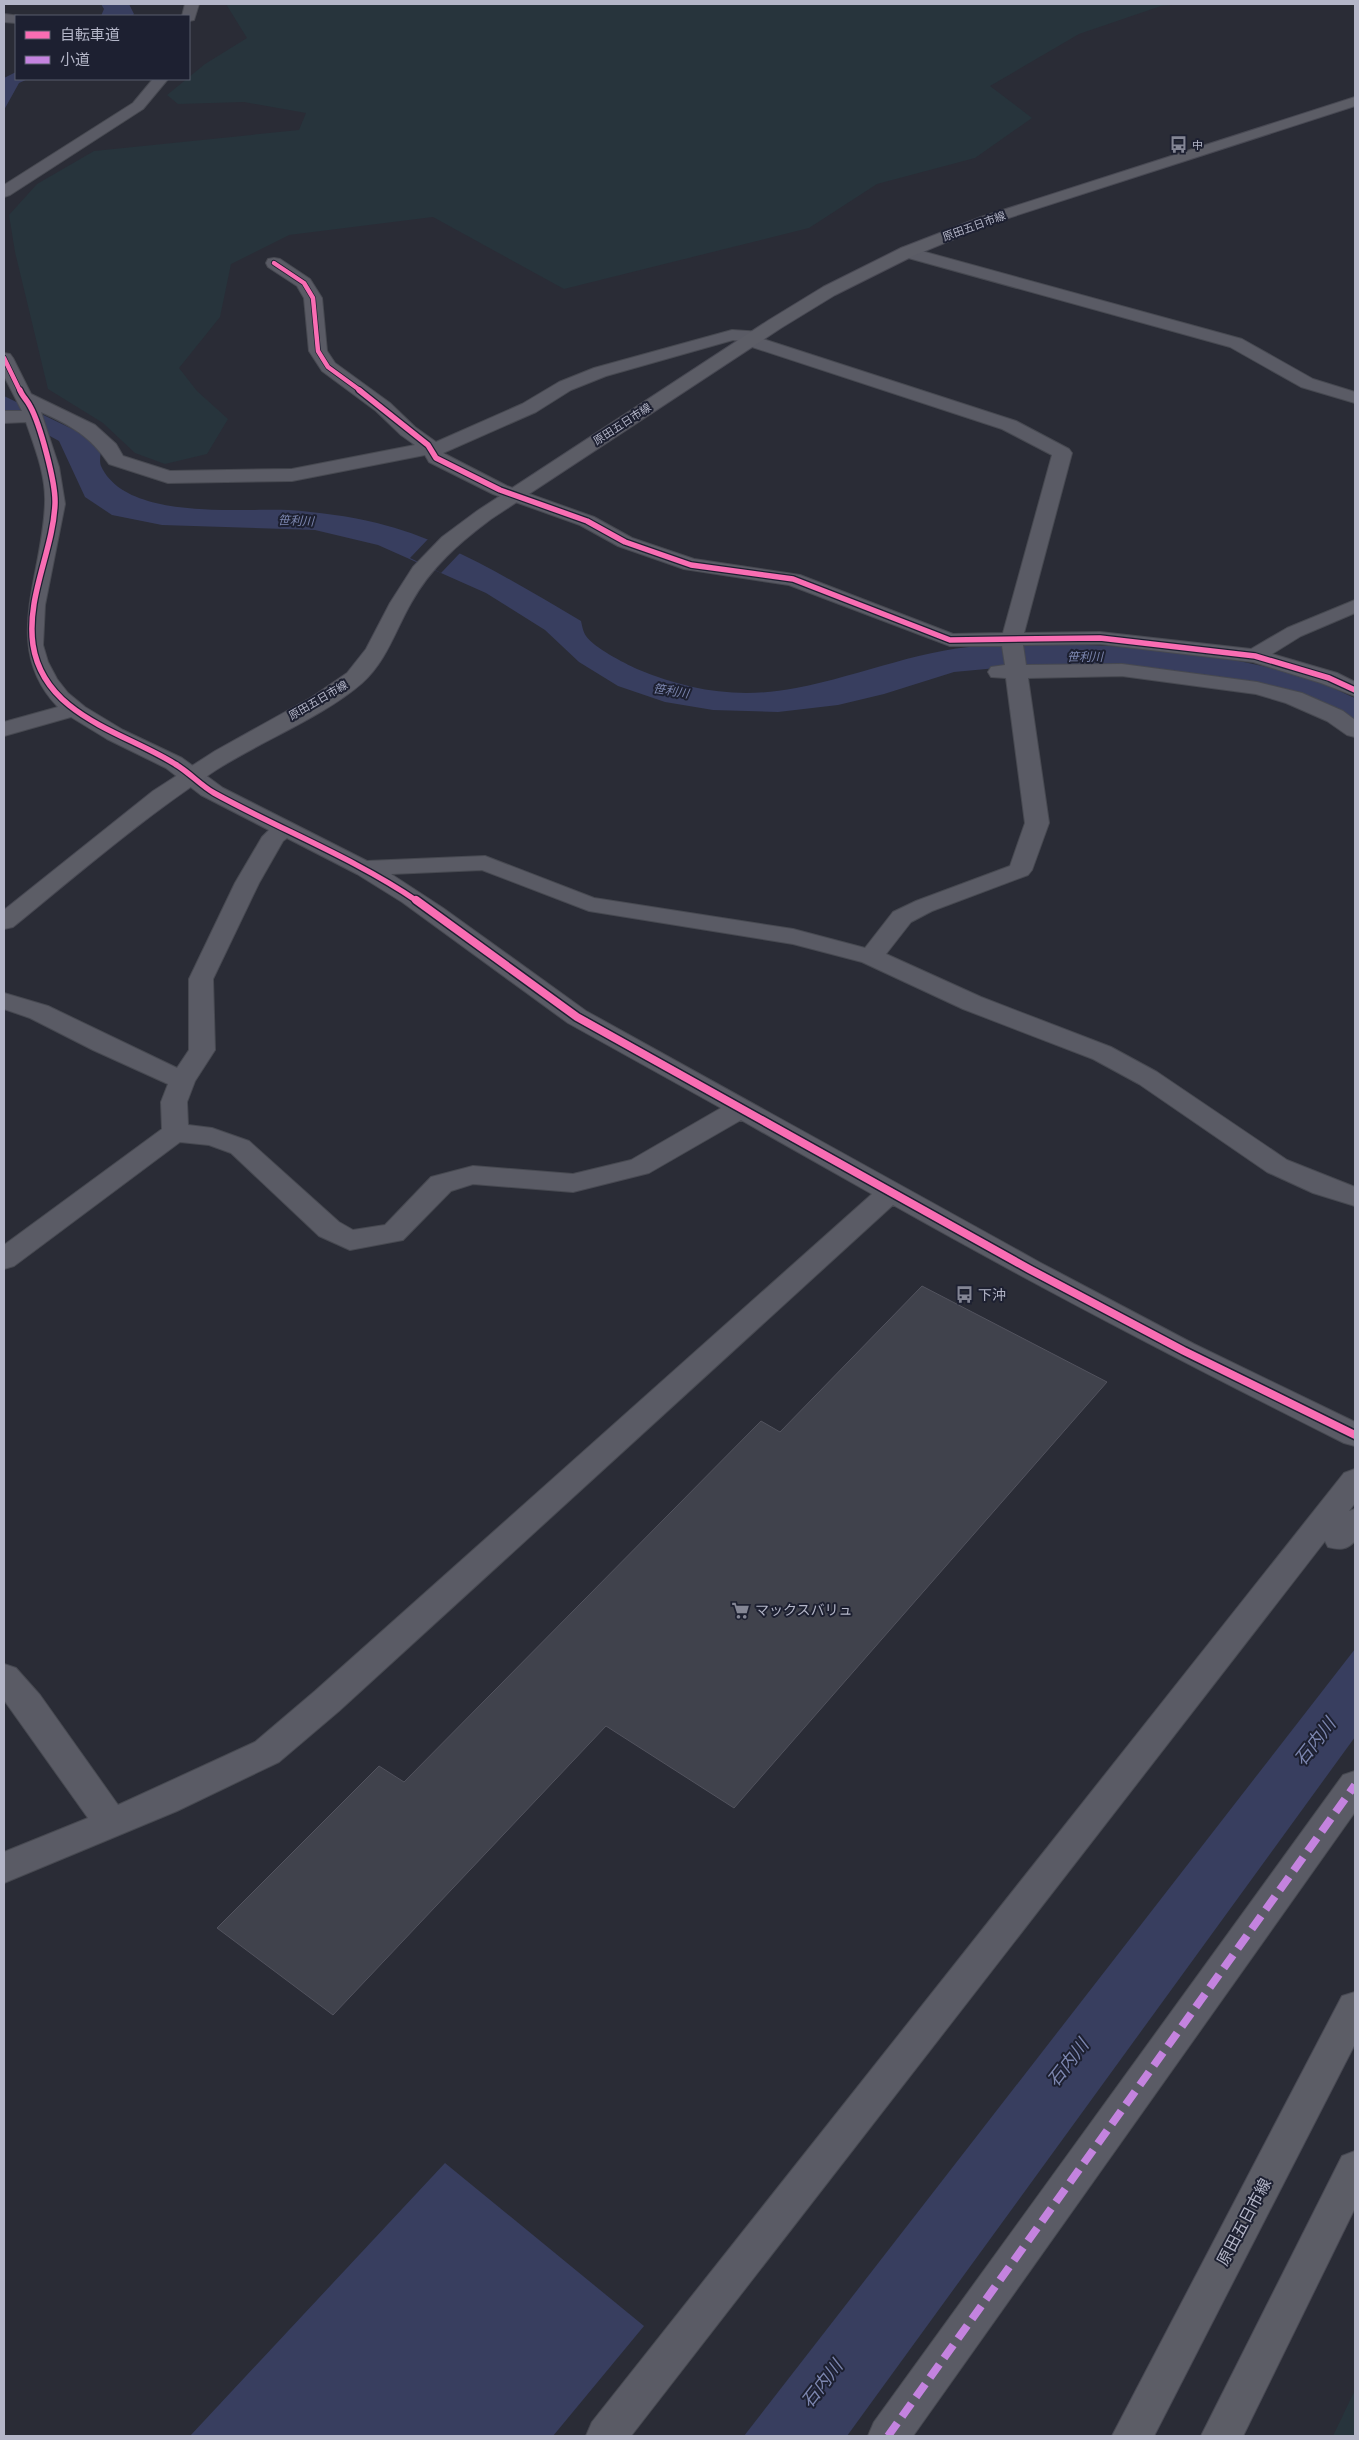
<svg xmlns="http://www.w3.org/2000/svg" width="1359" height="2440" viewBox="0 0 1359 2440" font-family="'DM Sans','Noto Sans JP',sans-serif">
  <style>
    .green { fill: #27343c }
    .water { fill: #383e5f }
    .pier { fill: #2a2c36 }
    .building { fill: #40424c; stroke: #52535e }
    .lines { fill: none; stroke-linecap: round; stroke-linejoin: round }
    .minor-casing { stroke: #474951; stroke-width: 2 }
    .major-casing { stroke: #484953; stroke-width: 2 }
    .minor { fill: #5a5b65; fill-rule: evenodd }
    .major { fill: #5c5d66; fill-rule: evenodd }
    .quiet { stroke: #c483df; stroke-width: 8; stroke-dasharray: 16 8; stroke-linecap: butt }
    .cycleway-far2-casing { stroke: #1d2031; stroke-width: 6 }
    .cycleway-far1-casing { stroke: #1d2031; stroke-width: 8 }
    .cycleway-casing { stroke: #1d2031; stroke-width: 11 }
    .cycleway-far2 { stroke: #f96db3; stroke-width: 4.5 }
    .cycleway-far1 { stroke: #f96db3; stroke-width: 5.5 }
    .cycleway { stroke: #f96db3; stroke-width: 8 }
    .labels { text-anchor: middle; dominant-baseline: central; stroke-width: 4; stroke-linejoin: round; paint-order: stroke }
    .far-poi-label { font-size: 11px; fill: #b4b6c8; stroke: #1d2031; text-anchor: start }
    .far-street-label { font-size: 11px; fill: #b4b6c8; stroke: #1d2031 }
    .far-water-label { font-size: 12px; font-style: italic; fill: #7c86af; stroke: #1d2031 }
    .poi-label { font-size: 14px; fill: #b4b6c8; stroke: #1d2031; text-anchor: start }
    .near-street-label { font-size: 16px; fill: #b4b6c8; stroke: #1d2031 }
    .near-water-label { font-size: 18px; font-style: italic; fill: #7c86af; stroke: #1d2031 }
  </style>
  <rect width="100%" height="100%" fill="#2a2c36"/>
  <g class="green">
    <path d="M226,4H1182L1161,6L1079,34L990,86L1032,118L975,158L877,184L809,228L564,289L433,217L289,235L231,264L220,317L179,368L197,391L228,419L207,454L165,464L135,453L103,423L48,389L15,252L9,215L37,184L94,151L299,130L306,113L244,102L178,104L167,95L205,64L247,38Z"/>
    <path d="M1355,2390V2436H1333Z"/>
  </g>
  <g class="water">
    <path d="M101,4H129L134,14L132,16H101L104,9Z"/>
    <path d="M16,72V79H28L19,83L4,110V78Z"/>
    <path d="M4,396L93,439L101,447C101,453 99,461 101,466C126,521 239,508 288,510C318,512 348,516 377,523C450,541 516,583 581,621C582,625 583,632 586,636C593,647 624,663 637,669C690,691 739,699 796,688C864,675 924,647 995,645C1098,642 1203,648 1302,676C1320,681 1338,691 1355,698V722L1303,697L1115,665H1028L954,672L884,694L838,705L778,712L713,710L665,702L618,686L579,662L545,630L486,593L378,545L315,530L162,525L112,515L85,497L59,441L4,411Z"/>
    <path d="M1355,1649V1737L847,2436H744Z"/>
    <path d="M445,2163L644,2326L553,2436H190Z"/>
  </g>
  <path class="pier" d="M429,538L460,553L441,573L410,558Z"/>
  <path class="building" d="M922,1286L1107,1382L734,1808L606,1726L333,2015L217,1928L379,1766L404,1782L761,1421L780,1432Z"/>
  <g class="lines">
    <defs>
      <g id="minor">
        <path d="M185,4H199L194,20L189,21V16H182Z"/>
        <path d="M4,14L21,16H16V23L4,22Z"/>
        <path d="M153,79H168L143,109L10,195L4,197V185L133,103Z"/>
        <path d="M907,247L1242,339L1313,379L1355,392V403L1301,387L1230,347L901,256L899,252L901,248Z"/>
        <path d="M274,258L280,259L310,279L322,298L327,351L335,363L390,403L415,427L436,442L522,404L559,382L594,368L732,330L762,332L765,336L763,339L1016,421L1069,449L1072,453L1024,633L1100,632L1251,649L1287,628L1355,600V613L1301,636L1272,654L1337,673L1355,682V696L1321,683L1253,662L1100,644L1023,645L1026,665L1122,664L1257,682L1302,693L1343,711L1355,720V737L1347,735L1327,721L1286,703L1256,694L1122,676L1028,678L1049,823L1032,870L1028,875L932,911L911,922L886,954L981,997L1111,1047L1157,1072L1287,1160L1355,1187V1206L1313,1193L1267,1172L1139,1084L1093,1059L963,1009L862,962L793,944L589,911L482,870L391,874L443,908L586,1011L1039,1262L1194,1344L1355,1422V1446L1344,1443C1192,1367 1042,1289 893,1205L339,1711L279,1762L177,1811L4,1883V1852L88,1818L4,1700V1664L16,1668L40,1695L118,1805L255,1742L315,1691L872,1194L741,1120L649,1173L573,1192L473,1184L451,1191L403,1240L350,1250L319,1236L231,1153L209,1145L180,1142L14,1266L4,1269V1245L162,1129L161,1102L168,1084L93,1050L30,1018L4,1009V993L48,1006L177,1068L189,1050V979L235,883L262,837L269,830L201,795L166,768L107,739L71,717L4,736V722L58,707C0,647 43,576 45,503C46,475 35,448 26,422L4,423V411H22L4,376V353L10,354L13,358L31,394L95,425L116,444L123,456L170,471L292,469L415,445L401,435L376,411L322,371L309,351L304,298L297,286L268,267L266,263L268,259ZM733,340L741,341L743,344L1002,429L1052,455L1003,633L953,634L800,575L694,559L632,538L594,517L507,486L443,453L536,412L571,390L606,376ZM41,412C72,426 90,436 109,464L168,483L292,481L425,455L429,462L493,494L580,525L618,546L684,569L789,585L950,646H1002L1005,665L991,667L988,672L991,677L1006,678L1025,823L1010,866L916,901L893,912L865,948L793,929L594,898L485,856L367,861L223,788L182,758L123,730L85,707L68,693L57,679L48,662L43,645L45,605L65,504L59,467ZM287,838L357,874L402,902L568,1023L721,1108L631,1160L573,1174L473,1166L431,1177L385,1225L353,1230L339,1222L249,1141L212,1128L188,1125L187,1102L195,1081L215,1050L213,979L259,883L283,841Z"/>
        <path d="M1355,1469V1503L1349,1511L1355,1509V1541C1347,1550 1339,1550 1328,1547L1325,1541L631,2436H586L592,2422L1344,1473Z"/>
        <path d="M1355,1771V1812L913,2436H868L874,2422L1343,1775Z"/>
      </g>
      <g id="major">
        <path d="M1355,97V106L993,223L913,256L835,295L781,328L491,519C459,543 431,567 411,603C396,629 386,662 362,683C323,717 261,741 216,770C144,817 79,873 13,927L4,929V910L153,791L215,751L312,697L347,673L366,649L390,603L413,567L442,537L477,511L769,320L823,287L901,248L981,217Z"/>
        <path d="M1355,1992V2044L1154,2436H1112L1342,1996Z"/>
        <path d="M1355,2151V2208L1243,2436H1201L1342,2156Z"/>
      </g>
    </defs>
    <use href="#minor" class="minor-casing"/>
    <use href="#major" class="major-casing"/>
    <use href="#minor" class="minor"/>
    <use href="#major" class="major"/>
    <path class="quiet" d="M888,2436L1355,1785"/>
    <defs>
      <g id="cycleway-far2">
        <path d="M274,263L304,283L313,298L318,351L328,367L361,391"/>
        <path d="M4,358L20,391"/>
      </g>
      <g id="cycleway-far1">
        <path d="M20,390C22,396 27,400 30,406C40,424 56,483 55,504C53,551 26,597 33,645C44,716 124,732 175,764C189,772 200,785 214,793C281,830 354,858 417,901"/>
        <path d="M359,390L428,445L436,458L500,490L587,521L625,542L691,565L793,579L950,640L1100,638L1255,656L1329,678L1355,690"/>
      </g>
      <path id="cycleway" d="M416,900L577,1017L1029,1269L1184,1351L1355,1435"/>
    </defs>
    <use href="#cycleway-far2" class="cycleway-far2-casing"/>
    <use href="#cycleway-far1" class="cycleway-far1-casing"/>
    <use href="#cycleway" class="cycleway-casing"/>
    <use href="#cycleway-far2" class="cycleway-far2"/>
    <use href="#cycleway-far1" class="cycleway-far1"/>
    <use href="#cycleway" class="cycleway"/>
  </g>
  <defs>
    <symbol id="bus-bare" viewBox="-9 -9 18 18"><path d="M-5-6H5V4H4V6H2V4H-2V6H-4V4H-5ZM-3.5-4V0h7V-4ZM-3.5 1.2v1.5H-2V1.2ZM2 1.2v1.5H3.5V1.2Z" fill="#848695" stroke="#1d2031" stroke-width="2.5" paint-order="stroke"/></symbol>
    <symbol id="supermarket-bare" viewBox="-9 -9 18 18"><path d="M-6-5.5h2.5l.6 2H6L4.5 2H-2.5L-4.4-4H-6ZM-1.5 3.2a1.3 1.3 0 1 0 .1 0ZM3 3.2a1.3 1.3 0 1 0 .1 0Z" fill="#848695" stroke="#1d2031" stroke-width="2.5" paint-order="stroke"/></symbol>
  </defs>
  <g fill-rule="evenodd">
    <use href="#bus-bare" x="1166" y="132" width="25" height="25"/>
    <use href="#bus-bare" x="952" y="1282" width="25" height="25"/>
    <use href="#supermarket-bare" x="728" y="1598" width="25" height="25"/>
  </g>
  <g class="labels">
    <g class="far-poi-label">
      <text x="1192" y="145">中</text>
    </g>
    <g class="far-street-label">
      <text transform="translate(974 226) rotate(-20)">原田五日市線</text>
      <text transform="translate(622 424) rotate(-33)">原田五日市線</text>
      <text transform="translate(318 700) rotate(-30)">原田五日市線</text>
    </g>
    <g class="far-water-label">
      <text transform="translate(296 521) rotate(2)">笹利川</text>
      <text x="1085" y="657">笹利川</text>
      <text transform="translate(671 691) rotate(9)">笹利川</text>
    </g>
    <g class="poi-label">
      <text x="978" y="1295">下沖</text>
      <text x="755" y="1610">マックスバリュ</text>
    </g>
    <g class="near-street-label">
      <text transform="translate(1244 2222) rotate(-62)">原田五日市線</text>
    </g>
    <g class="near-water-label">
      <text transform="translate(1315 1742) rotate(-52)">石内川</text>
      <text transform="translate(1068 2063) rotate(-52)">石内川</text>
      <text transform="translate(822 2384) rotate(-52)">石内川</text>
    </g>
  </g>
  <rect width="1359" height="2440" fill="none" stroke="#b4b6c8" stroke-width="10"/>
  <rect x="15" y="15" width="175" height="65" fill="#1d2031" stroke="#595c6d"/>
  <rect x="25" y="31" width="25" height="8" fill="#f96db3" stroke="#595c6d"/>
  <text x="60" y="40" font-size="15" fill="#b4b6c8">自転車道</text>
  <rect x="25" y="56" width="25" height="8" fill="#c483df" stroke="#595c6d"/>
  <text x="60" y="65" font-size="15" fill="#b4b6c8">小道</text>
</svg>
